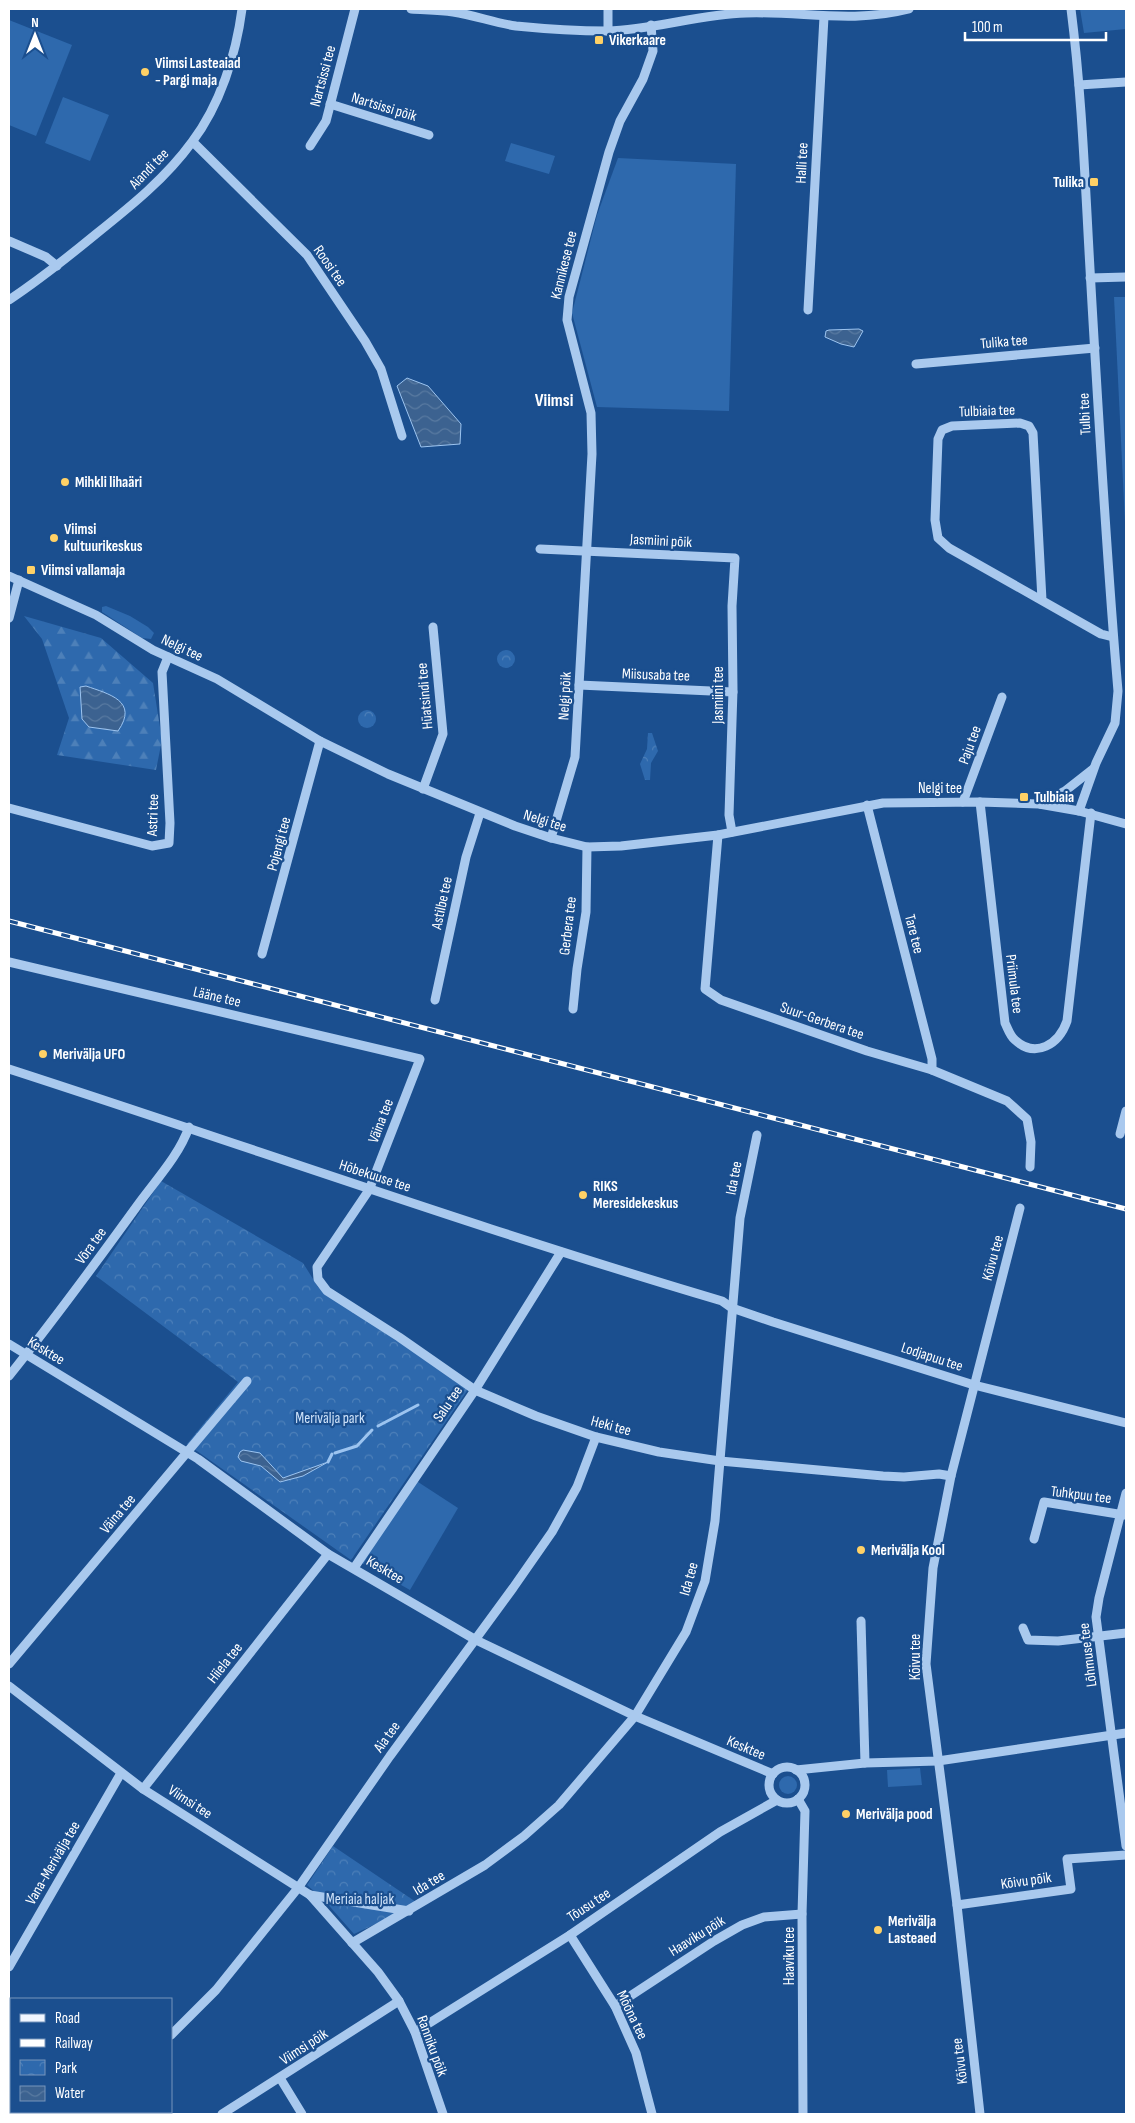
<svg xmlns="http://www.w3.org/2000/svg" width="1135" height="2123" viewBox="0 0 1135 2123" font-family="'Sofia Sans Condensed',sans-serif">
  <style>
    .grass { fill: #2e69ad }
    .forest { fill: url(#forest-firs) }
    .park { fill: url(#park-crowns) }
    .water { fill: url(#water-waves); stroke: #9cc4f0 }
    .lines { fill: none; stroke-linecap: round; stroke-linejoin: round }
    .stream { stroke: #9cc4f0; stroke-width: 3 }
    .minor { stroke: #a9c9ee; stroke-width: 9 }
    .major { stroke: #f0f6ff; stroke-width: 12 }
    .rail-casing { stroke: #fff; stroke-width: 5 }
    .rail { stroke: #1b4f8f; stroke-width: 3; stroke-dasharray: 9; stroke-linecap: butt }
    .poi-dot { fill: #ffd166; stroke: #1b4f8f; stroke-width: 2 }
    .labels { text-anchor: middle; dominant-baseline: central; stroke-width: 4.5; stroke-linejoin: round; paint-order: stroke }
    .poi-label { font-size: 15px; font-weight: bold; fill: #fff; stroke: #1b4f8f; text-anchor: start }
    .street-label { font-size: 15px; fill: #fff; stroke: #1b4f8f }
    .park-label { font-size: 15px; fill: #cfe3fa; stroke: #1b4f8f }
    .quarter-label { font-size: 18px; font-weight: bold; fill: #fff; stroke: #1b4f8f }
  </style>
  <defs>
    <pattern id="forest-firs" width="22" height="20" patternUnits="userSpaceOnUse" patternTransform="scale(1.25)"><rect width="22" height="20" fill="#2e69ad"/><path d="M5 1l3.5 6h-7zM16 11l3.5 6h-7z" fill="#4d80b9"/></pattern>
    <pattern id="park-crowns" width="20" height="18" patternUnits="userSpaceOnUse" patternTransform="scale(1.25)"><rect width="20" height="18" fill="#2e69ad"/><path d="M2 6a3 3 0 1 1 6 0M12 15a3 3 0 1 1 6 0" fill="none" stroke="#4d80b9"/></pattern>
    <pattern id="water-waves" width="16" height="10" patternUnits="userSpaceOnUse" patternTransform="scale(1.25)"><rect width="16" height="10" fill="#3c6290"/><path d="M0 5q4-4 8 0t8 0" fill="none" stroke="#597aa1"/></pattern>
  </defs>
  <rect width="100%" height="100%" fill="#1b4f8f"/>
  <g class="grass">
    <path d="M1080,9H1126V29L1084,33Z"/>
    <path d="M9,20L72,45L36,136L9,125Z"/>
    <path d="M63,97L109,115L90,161L45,143Z"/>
    <path d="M511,143L555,156L549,174L505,161Z"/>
    <path d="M618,158L736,164L729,411L597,407L572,313L597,215Z"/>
    <path d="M1114,297H1126V543Z"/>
    <path d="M106,606L130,616L148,627L154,633L151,639L142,638L102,612V607Z"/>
    <path d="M415,1480L458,1508L410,1590L360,1562Z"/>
    <path d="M920,1768L922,1785L888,1787L887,1770Z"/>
    <circle cx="788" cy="1785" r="9"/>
  </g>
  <path class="forest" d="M24,616L101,638L153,683L162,740L156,770L57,755L69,718L42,639Z"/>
  <g class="park">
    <circle cx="506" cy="659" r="9"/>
    <circle cx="367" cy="719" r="9"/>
    <path d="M648,733H652L658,751L651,763L650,780H645L640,764L647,749Z"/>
    <path d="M161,1181L303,1263L318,1287L469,1388L351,1560L187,1444L238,1382L96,1276Z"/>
    <path d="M333,1846L416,1902L397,1914L354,1934L324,1900L307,1885Z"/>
  </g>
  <g class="water">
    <path d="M859,329L863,331L854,347L841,344L825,337L826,331L829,330Z"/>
    <path d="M407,378L428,386L461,424L460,444L421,447L397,386Z"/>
    <path d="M86,686C109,694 139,701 118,731L89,727L82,719L80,687Z"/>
    <path d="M243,1450L260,1453L283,1478L328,1462L303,1476L280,1482L261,1466L241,1461L238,1457L240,1452Z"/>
  </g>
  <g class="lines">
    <g class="stream">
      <path d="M378,1426L418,1405"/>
      <path d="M335,1453L357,1446L372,1430"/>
      <path d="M328,1462L332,1454"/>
    </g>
    <g class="minor">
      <path d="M411,9C425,10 439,10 453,12C474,15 495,23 516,26C546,29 577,31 607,31C654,30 699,14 746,13C804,11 850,24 909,9"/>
      <path d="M608,9V31"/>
      <path d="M1071,9C1082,95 1085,182 1090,269C1098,410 1106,551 1118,691L1115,723L1096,763L1079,811"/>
      <path d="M1079,85L1126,82"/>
      <path d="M330,104L429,135"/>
      <path d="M193,142L307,255L365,341L381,369L402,436"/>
      <path d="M310,146L326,121L355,9"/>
      <path d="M9,241L46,257L57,266"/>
      <path d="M1090,278L1126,277"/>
      <path d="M9,300C39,280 68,257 96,234C131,206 166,178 192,142C220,105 236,55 242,9"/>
      <path d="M808,310L824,17"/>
      <path d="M916,364L1095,348"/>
      <path d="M540,549L735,558L732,606L733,690L729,815L732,832"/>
      <path d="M9,576L96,615L153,650L217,679L320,741L388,774L515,826L551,838L587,847L621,846L718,835L883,803L980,802L1039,804L1079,811L1126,824"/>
      <path d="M1042,600L1033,433L1029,426L1020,423L952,426L942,430L938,439L935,520L938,538L949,548L1101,634L1113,637"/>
      <path d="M9,618L19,580"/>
      <path d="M579,685L733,692"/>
      <path d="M423,789L443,734L433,627"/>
      <path d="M963,802L1002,697"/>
      <path d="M980,802L1005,1023C1008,1029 1010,1036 1015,1040C1036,1059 1059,1044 1067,1021L1091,813"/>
      <path d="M1040,804L1065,791L1093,769"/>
      <path d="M867,805L932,1059V1070"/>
      <path d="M9,808L152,846L169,843L170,823L162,672L168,657"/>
      <path d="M718,835L705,989L721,1000L867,1051L932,1070L1007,1101L1027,1119L1031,1142L1030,1167"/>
      <path d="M551,838L575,757L592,454L591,413L567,320L569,297L609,152L620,121L643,79L653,51L651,25"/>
      <path d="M262,954L320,741"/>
      <path d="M9,962L420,1059L369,1190L317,1267L318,1279L327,1291L399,1337L475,1390L536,1416L596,1437L659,1452L720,1461L883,1476L904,1477L939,1474L951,1476"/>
      <path d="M435,1000L466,857L480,813"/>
      <path d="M573,1009L577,969L586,912L587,847"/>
      <path d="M9,1069C247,1146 482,1230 722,1301L732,1308L773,1322L974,1385L1126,1423"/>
      <path d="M1120,1134L1126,1111"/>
      <path d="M9,1344L198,1459L328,1554L476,1640L635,1716L773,1774"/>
      <path d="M9,1376C53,1321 95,1264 137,1206C154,1182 179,1156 189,1127"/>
      <path d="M1126,1493L1099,1598L1096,1617L1126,1846"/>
      <path d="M1034,1539L1044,1502L1124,1515"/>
      <path d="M354,1568L475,1390L561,1252"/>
      <path d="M861,1621L865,1763"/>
      <path d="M1023,1628L1028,1640L1058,1641L1126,1633"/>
      <path d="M9,1664L247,1381"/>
      <path d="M9,1686L143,1789L310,1895L378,1972L399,2001L415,2032L443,2114"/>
      <circle cx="787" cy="1785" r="18"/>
      <path d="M796,1770L865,1763L938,1761L1126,1733"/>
      <path d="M143,1789L328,1554"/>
      <path d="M798,1799L805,1811L802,1914L803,2114"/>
      <path d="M310,1895L409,1911"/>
      <path d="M957,1905L1071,1889L1067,1859L1126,1855"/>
      <path d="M570,1935L615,2006L636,2053L652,2114"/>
      <path d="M352,1943L485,1865L524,1836L559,1805L635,1716L686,1632L705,1581L715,1521L740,1218L757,1135"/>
      <path d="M9,1967L121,1773"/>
      <path d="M615,2006L714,1941L742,1925L764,1917L802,1914"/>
      <path d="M415,2032L570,1935L720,1832L777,1800"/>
      <path d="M171,2035L216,1990L298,1888L390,1756L513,1588L552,1532L577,1487L596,1437"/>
      <path d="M280,2078L302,2114"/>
      <path d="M62,2114L66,2112"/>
      <path d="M222,2114L399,2001"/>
      <path d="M980,2114L957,1905L926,1664L933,1568L951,1476L1020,1208"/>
    </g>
    <g class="major">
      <path d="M9,2096L11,2098"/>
      <path d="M28,2112L31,2114"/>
    </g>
    <defs>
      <path id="rail" d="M9,921L1126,1209"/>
    </defs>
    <use href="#rail" class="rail-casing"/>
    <use href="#rail" class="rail"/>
  </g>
  <g class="poi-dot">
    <rect x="594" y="35" width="10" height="10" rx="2.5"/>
    <circle cx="145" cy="72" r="5"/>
    <rect x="1089" y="177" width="10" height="10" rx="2.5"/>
    <circle cx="65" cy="482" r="5"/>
    <circle cx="54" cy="538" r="5"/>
    <rect x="26" y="565" width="10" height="10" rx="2.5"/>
    <rect x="1019" y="792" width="10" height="10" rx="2.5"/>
    <circle cx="43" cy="1054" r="5"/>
    <circle cx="583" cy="1195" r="5"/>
    <circle cx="861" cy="1550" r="5"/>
    <circle cx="846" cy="1814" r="5"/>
    <circle cx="878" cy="1930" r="5"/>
  </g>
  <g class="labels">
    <g class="poi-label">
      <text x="609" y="40">Vikerkaare</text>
      <text x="155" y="63">Viimsi Lasteaiad<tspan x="155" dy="17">- Pargi maja</tspan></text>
      <text x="1084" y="182" text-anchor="end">Tulika</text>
      <text x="75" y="482">Mihkli lihaäri</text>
      <text x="64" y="529">Viimsi<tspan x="64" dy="17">kultuurikeskus</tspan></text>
      <text x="41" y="570">Viimsi vallamaja</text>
      <text x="1034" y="797">Tulbiaia</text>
      <text x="53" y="1054">Merivälja UFO</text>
      <text x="593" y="1186">RIKS<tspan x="593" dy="17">Meresidekeskus</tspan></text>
      <text x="871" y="1550">Merivälja Kool</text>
      <text x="856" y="1814">Merivälja pood</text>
      <text x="888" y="1921">Merivälja<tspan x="888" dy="17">Lasteaed</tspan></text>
    </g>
    <g class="street-label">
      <text transform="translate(323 76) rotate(-75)">Nartsissi tee</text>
      <text transform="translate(384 107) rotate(17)">Nartsissi põik</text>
      <text transform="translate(802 163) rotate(-87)">Halli tee</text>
      <text transform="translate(149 169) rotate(-46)">Aiandi tee</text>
      <text transform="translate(564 265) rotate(-76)">Kannikese tee</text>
      <text transform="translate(330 266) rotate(55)">Roosi tee</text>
      <text transform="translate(1004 342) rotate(-5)">Tulika tee</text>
      <text transform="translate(987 411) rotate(-2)">Tulbiaia tee</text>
      <text transform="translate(1085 414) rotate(-93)">Tulbi tee</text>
      <text transform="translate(661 541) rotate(3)">Jasmiini põik</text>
      <text transform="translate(182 648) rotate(25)">Nelgi tee</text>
      <text transform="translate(656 675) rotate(2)">Miisusaba tee</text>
      <text transform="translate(718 695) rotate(-90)">Jasmiini tee</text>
      <text transform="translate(425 696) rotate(-95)">Hüatsindi tee</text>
      <text transform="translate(565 696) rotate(-87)">Nelgi põik</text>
      <text transform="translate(970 745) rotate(-70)">Paju tee</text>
      <text x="940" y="788">Nelgi tee</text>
      <text transform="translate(153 815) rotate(-88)">Astri tee</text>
      <text transform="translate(545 821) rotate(17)">Nelgi tee</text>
      <text transform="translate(279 844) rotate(-75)">Pojengi tee</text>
      <text transform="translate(442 903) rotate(-78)">Astilbe tee</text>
      <text transform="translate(568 926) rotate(-83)">Gerbera tee</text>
      <text transform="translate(914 934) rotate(76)">Tare tee</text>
      <text transform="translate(1014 984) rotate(83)">Priimula tee</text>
      <text transform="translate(217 997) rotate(13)">Lääne tee</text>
      <text transform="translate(822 1021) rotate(19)">Suur-Gerbera tee</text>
      <text transform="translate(381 1121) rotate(-69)">Väina tee</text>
      <text transform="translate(375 1176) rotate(18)">Hõbekuuse tee</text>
      <text transform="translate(734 1178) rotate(-79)">Ida tee</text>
      <text transform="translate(91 1246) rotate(-54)">Võra tee</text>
      <text transform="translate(993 1258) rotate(-75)">Kõivu tee</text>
      <text transform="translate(46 1351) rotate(31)">Kesktee</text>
      <text transform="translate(932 1357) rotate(18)">Lodjapuu tee</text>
      <text transform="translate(448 1404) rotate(-56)">Salu tee</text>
      <text transform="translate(611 1426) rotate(15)">Heki tee</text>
      <text transform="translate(1081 1495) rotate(7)">Tuhkpuu tee</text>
      <text transform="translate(118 1514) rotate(-50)">Väina tee</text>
      <text transform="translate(385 1570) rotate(30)">Kesktee</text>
      <text transform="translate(689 1579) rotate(-74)">Ida tee</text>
      <text transform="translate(1088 1655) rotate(-97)">Lõhmuse tee</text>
      <text transform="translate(915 1657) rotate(-90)">Kõivu tee</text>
      <text transform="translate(225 1663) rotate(-52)">Hiiela tee</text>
      <text transform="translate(387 1737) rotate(-54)">Aia tee</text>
      <text transform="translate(746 1748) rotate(23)">Kesktee</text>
      <text transform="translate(190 1802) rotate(33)">Viimsi tee</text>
      <text transform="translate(53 1863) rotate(-60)">Vana-Merivälja tee</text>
      <text transform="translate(1026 1881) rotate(-8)">Kõivu põik</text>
      <text transform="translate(429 1883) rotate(-31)">Ida tee</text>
      <text transform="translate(589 1905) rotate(-34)">Tõusu tee</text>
      <text transform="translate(697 1936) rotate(-32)">Haaviku põik</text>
      <text transform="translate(789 1956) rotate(-90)">Haaviku tee</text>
      <text transform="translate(632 2015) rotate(64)">Mõõna tee</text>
      <text transform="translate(432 2046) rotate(70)">Ranniku põik</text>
      <text transform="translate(304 2047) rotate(-33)">Viimsi põik</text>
      <text transform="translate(960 2061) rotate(-97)">Kõivu tee</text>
    </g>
    <g class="park-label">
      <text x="330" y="1418">Merivälja park</text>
      <text x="360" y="1899">Meriaia haljak</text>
    </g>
    <g class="quarter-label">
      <text x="554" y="400">Viimsi</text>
    </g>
  </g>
  <rect width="1135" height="2123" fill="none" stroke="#ffffff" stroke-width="20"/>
  <rect x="10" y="1998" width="162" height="115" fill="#1b4f8f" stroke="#7695bc"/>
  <rect x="20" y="2014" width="25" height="8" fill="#f0f6ff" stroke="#7695bc"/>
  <text x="55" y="2023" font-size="15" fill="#ffffff">Road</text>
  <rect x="20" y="2039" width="25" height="8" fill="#ffffff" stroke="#7695bc"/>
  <text x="55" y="2048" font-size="15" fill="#ffffff">Railway</text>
  <rect x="20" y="2060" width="25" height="15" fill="url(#park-crowns)" stroke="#7695bc"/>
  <text x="55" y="2073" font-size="15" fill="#ffffff">Park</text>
  <rect x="20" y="2086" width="25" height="15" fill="url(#water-waves)" stroke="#7695bc"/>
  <text x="55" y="2098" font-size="15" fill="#ffffff">Water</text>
  <g transform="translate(35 35)" stroke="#1b4f8f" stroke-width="4" paint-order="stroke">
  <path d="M0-4L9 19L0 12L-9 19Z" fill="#ffffff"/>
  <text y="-8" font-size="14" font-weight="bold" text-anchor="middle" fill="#ffffff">N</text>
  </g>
  <path d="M965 32v8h141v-8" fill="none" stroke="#ffffff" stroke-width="2.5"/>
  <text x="972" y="32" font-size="15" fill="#ffffff" stroke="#1b4f8f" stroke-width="4" paint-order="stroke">100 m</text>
</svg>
